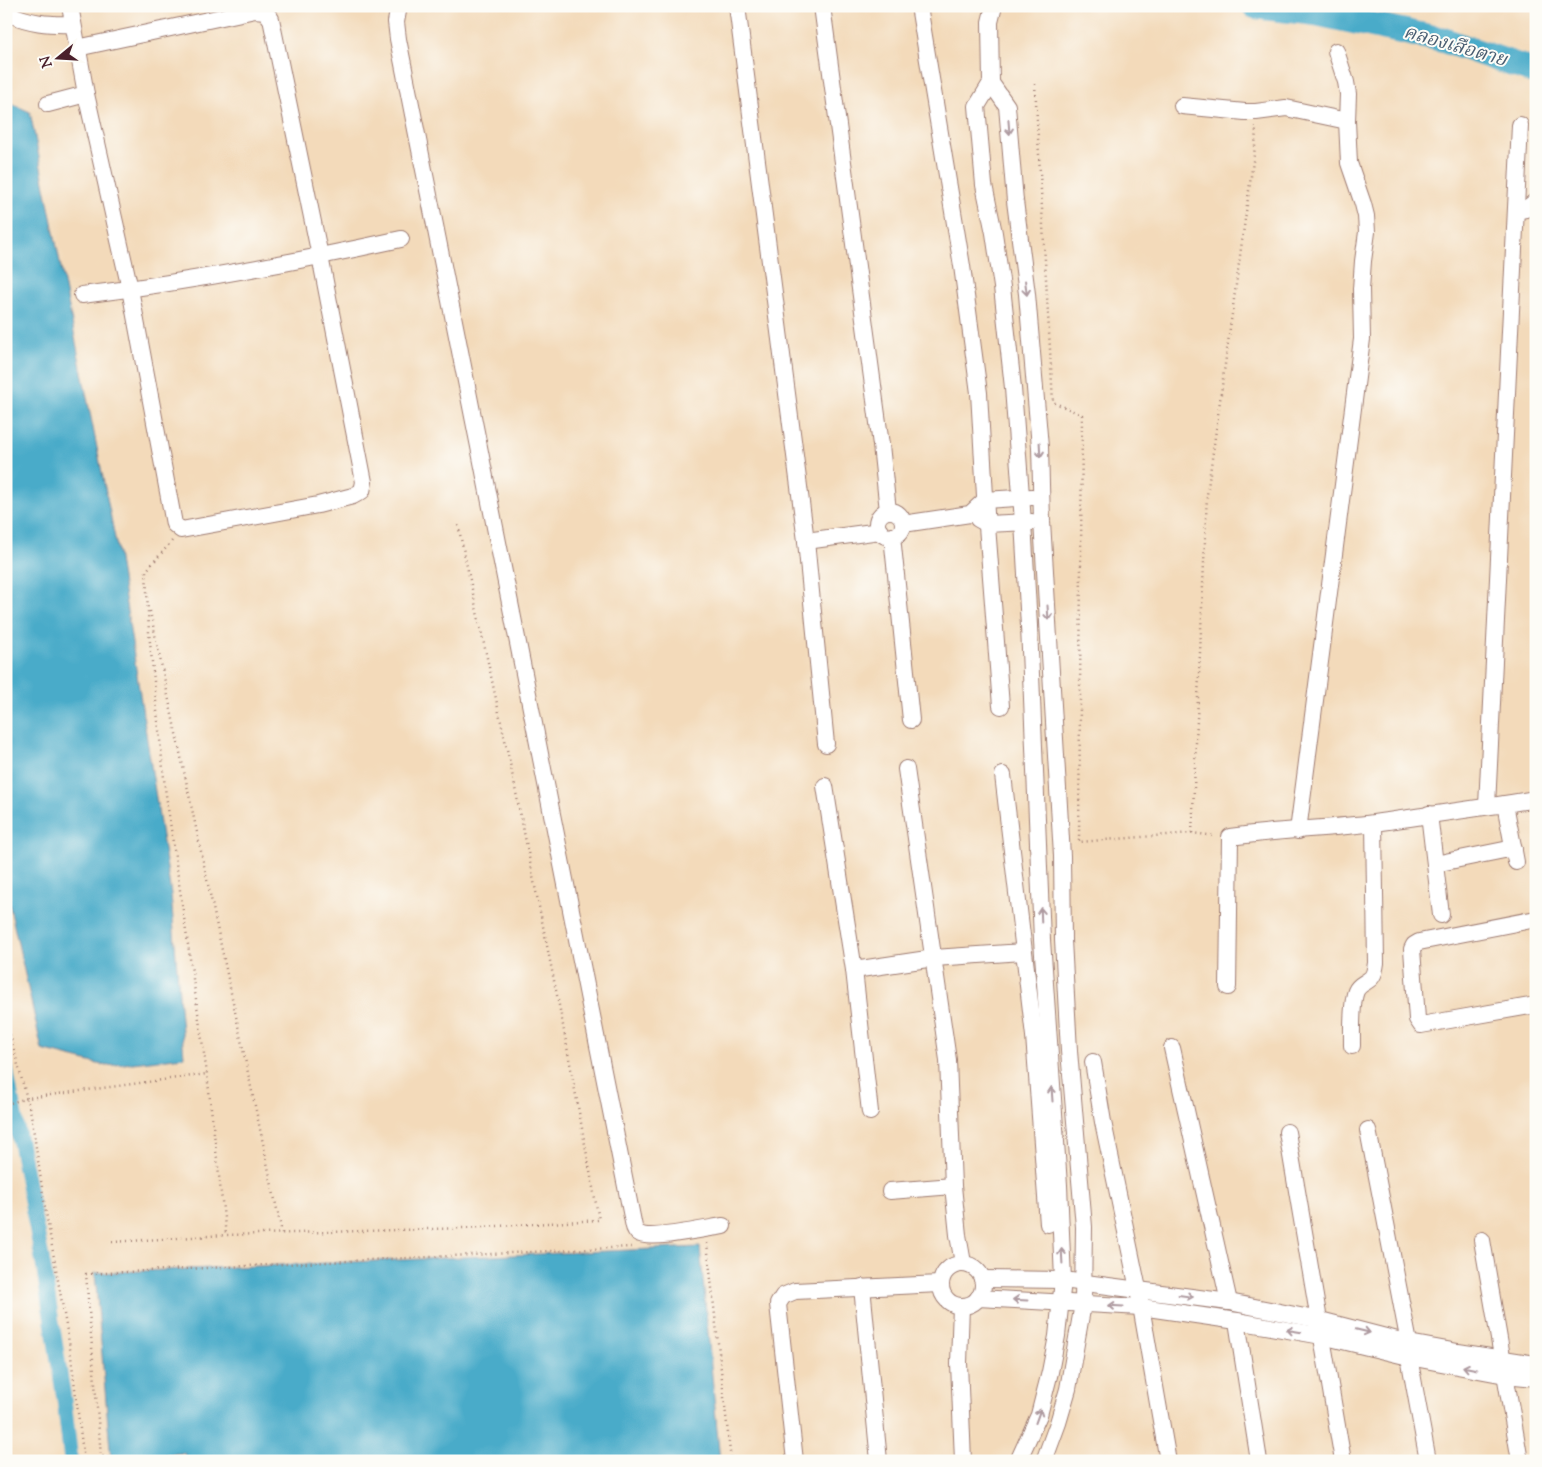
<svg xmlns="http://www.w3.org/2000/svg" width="1542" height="1467" viewBox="0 0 1542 1467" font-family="'Sorts Mill Goudy','Noto Serif Thai',serif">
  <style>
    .water { fill: #4aabc9; stroke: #4a657a }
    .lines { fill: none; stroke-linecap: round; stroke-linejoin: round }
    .canal { stroke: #4aabc9; stroke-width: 15 }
    .river { stroke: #4aabc9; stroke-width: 26 }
    .minor-casing { stroke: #9e7c72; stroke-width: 18 }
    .path { stroke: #9e7c72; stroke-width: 2.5; stroke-dasharray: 1 4; stroke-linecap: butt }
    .minor { stroke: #fff; stroke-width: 16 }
    .oneway { stroke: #ae9aa0 }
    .labels { text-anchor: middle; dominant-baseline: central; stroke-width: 4; stroke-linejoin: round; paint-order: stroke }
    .water-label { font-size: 19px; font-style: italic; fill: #4a5e72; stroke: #fdfcf7 }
  </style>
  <rect width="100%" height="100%" fill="#fdfcf7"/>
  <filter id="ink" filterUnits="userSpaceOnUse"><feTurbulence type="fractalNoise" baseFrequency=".02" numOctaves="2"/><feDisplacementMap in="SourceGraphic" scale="10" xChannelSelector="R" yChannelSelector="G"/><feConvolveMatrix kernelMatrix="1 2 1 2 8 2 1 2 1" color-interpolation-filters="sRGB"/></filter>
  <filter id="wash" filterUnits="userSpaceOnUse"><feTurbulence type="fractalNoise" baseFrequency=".0096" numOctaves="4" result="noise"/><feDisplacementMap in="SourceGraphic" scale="20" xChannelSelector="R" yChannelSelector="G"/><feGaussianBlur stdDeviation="1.12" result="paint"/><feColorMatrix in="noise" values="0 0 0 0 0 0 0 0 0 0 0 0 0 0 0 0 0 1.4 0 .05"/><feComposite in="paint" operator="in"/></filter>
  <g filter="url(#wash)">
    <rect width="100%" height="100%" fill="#f3daba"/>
    <g class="water">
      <path d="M6,101L30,112L118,553L171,894L184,1057L106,1066L42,1050L6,890Z"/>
      <path d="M700,1247L720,1461H186L184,1453L111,1460L95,1273Z"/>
    </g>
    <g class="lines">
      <path class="canal" d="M6,1069L42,1258L64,1399L71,1461"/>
      <path class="river" d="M1255,6L1316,13L1443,40L1536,72"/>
    </g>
  </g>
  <g filter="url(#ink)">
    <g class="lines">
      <defs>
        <g id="minor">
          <path d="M70,6L86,94L130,289L174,524L181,530L318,505L353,496L362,491L364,482L320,256L271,19L265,11L255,10L77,48"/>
          <path d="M399,6L396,22L398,39L634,1227C634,1228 637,1233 638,1233C648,1241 709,1228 723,1226"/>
          <path d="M737,6L806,541L826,744"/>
          <path d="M822,6L881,445L888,511"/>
          <path d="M919,6L962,266L979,393L986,513L1001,706"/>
          <path d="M994,6L990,22L991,83L977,106L984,185L994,233L1002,287L1013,388L1023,522L1029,626L1042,940L1059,1185L1063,1280L1057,1336L1050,1372L1039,1415L1018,1461"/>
          <path d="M6,13C31,23 47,25 73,24"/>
          <path d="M1336,51L1346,82L1348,94L1347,121"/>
          <path d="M991,83L1007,106L1015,201L1027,294L1040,447L1042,521L1062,856L1063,940L1069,1051L1084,1227L1083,1304L1068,1389L1058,1423L1044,1461"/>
          <path d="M48,104L86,94"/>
          <path d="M1182,106L1245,112H1256L1286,108L1347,121L1349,163L1363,204L1366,216L1367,232L1363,261L1361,289L1362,339L1298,831"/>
          <path d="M1517,211L1526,209L1536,201"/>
          <path d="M82,295C189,282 296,262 401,239"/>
          <circle cx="890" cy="524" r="13"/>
          <path d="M978,519L987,524L1032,522"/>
          <path d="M903,524L970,514L985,500L1032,497"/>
          <path d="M892,536L911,720"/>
          <path d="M806,541L880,531"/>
          <path d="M906,769L948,1060L953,1186L958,1235L963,1263"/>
          <path d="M1003,775L1034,1036L1048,1224"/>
          <path d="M825,786L854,970L870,1112"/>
          <path d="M1505,804L1516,862"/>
          <path d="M1487,806L1520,125"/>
          <path d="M1429,814L1441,915"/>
          <path d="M1435,864L1514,848"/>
          <path d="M1536,919L1419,942L1414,945L1412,949L1417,1019L1421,1025L1536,1005"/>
          <path d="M854,970L934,958L1023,952"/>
          <path d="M1228,987L1230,837C1277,830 1326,829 1374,823C1428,815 1482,808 1536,799"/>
          <path d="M1352,1046C1352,1032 1351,1003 1356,991C1359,984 1366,983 1371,978C1375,974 1375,968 1376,963L1374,823"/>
          <path d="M1172,1048L1229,1302"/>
          <path d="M1093,1062L1103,1122L1138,1289L1168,1461"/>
          <path d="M1368,1130L1409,1343"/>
          <path d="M1287,1132L1343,1461"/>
          <path d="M890,1191L953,1186"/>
          <path d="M1482,1240L1520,1461"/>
          <circle cx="962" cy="1285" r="21"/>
          <path d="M982,1279L1063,1280L1229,1302L1320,1320L1409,1343L1458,1352L1536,1364"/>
          <path d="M862,1287L879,1461"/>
          <path d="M978,1298L1141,1307L1237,1321L1322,1336L1409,1357L1505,1375L1536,1378"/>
          <path d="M961,1306L959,1363L963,1461"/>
          <path d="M1237,1321L1259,1461"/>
          <path d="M1409,1357L1428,1461"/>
          <path d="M795,1461L778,1304L783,1296L795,1291L940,1284"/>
        </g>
      </defs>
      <use href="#minor" class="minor-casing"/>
      <g class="path">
        <path d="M1035,84L1053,402L1082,415L1079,842L1192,833L1216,836"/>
        <path d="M172,541L146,571L149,633L165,788L207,1074L226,1235L465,1228L599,1220L562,1020L510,763L458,525"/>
        <path d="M150,611L282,1233"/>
        <path d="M1192,833L1207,495L1255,147L1256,126"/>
        <path d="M6,1020L31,1114L45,1207L70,1348L84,1461"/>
        <path d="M6,1104L28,1098L207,1074"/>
        <path d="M112,1242L226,1235"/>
        <path d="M707,1243L731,1461"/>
        <path d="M128,1461L101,1456L86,1274L631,1247"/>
      </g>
      <use href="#minor" class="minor"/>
    </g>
    <defs><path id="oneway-shaft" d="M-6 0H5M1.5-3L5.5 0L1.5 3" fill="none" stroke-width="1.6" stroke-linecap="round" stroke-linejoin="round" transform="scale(1.25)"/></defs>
    <g class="oneway">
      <use href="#oneway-shaft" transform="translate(1009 127) rotate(85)"/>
      <use href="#oneway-shaft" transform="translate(1026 288) rotate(83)"/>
      <use href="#oneway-shaft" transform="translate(1040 450) rotate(87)"/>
      <use href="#oneway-shaft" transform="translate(1048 613) rotate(86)"/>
      <use href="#oneway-shaft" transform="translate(1041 915) rotate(-92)"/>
      <use href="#oneway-shaft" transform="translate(1052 1094) rotate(-94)"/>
      <use href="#oneway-shaft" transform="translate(1062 1256) rotate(-93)"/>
      <use href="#oneway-shaft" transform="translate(1186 1296) rotate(8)"/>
      <use href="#oneway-shaft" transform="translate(1020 1300) rotate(-177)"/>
      <use href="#oneway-shaft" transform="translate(1116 1306) rotate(-177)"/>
      <use href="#oneway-shaft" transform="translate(1294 1331) rotate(-170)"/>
      <use href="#oneway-shaft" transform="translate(1363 1331) rotate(14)"/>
      <use href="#oneway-shaft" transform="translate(1470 1368) rotate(-169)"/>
      <use href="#oneway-shaft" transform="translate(1038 1416) rotate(-70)"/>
    </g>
  </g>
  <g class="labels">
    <g class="water-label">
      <text transform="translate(1455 47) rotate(16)">คลองเสือตาย</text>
    </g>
  </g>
  <rect width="1542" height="1467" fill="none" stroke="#fdfcf7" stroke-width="25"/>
  <g transform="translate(58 58) rotate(252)" stroke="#fdfcf7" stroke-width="4" paint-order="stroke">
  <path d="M0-4L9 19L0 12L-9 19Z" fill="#4a1f2b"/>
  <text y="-8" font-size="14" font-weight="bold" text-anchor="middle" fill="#4a1f2b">N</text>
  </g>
</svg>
